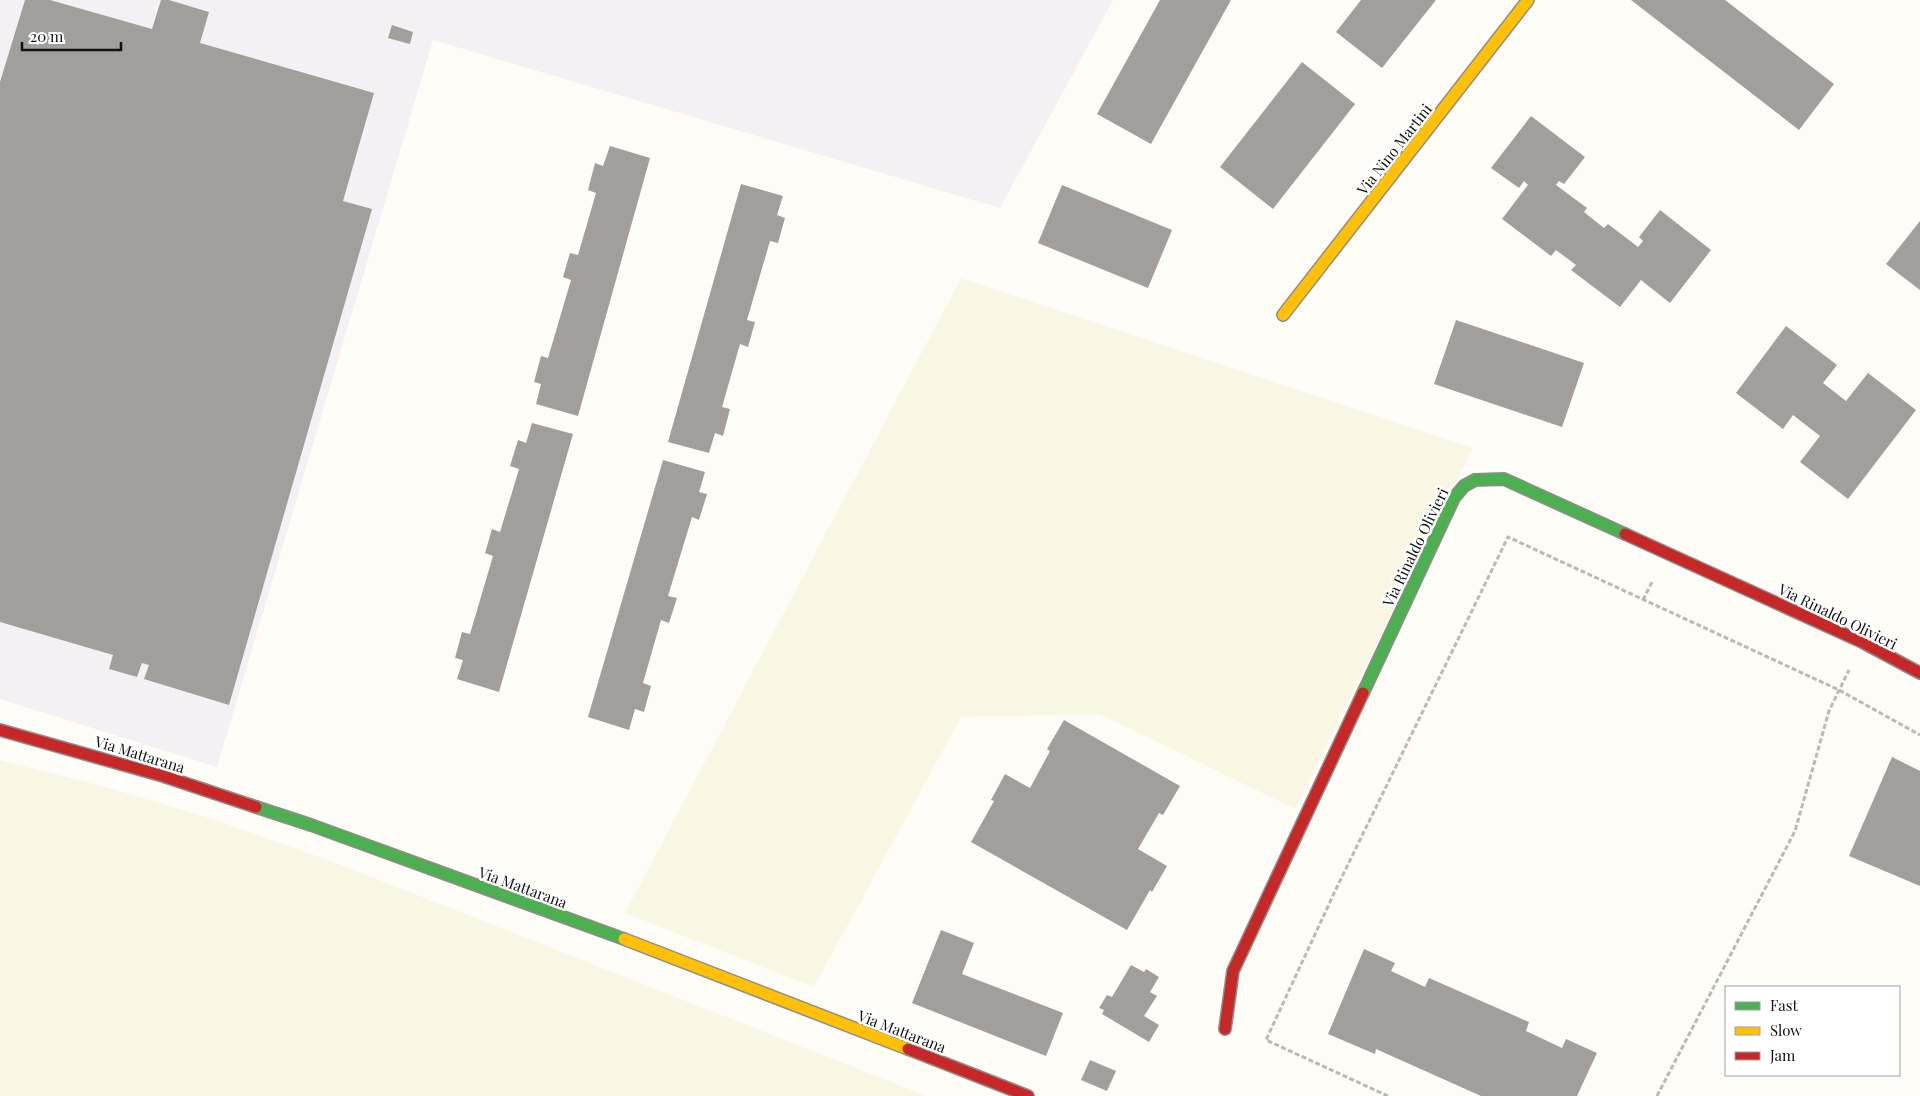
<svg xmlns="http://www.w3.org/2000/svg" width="1920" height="1096" viewBox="0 0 1920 1096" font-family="'Playfair Display',serif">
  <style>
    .industrial { fill: #f5f0f3 }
    .farmland { fill: #f9f7e4 }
    .building { fill: #a19f9c }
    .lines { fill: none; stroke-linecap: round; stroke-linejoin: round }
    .fast-casing { stroke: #8e8d8b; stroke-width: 14 }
    .slow-casing { stroke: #8e8d8b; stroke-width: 14 }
    .jam-casing { stroke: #8e8d8b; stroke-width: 14 }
    .path { stroke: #b9b9b8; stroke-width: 3; stroke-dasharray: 5 2.5; stroke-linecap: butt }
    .fast { stroke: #4caf50; stroke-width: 11 }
    .slow { stroke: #ffc107; stroke-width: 11 }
    .jam { stroke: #c62828; stroke-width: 11 }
    .labels { text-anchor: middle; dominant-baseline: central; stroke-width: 5; stroke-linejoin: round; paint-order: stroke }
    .street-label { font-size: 15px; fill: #111; stroke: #fff }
  </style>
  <rect width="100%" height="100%" fill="#fdfcf7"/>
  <path class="industrial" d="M0,0H1113L1000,208L433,40L217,767L0,699Z"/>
  <g class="farmland">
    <path d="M961,278L1473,448L1295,809L1100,714L961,717L814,987L625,913Z"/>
    <path d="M0,760L102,786L213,819L336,863L927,1096H0Z"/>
  </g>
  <g class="building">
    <path d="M25,0H50L152,29L161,0H169L209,12L200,43L374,93L343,201L372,209L229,705L144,679L149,665L142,663L137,677L109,669L113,655L0,622V82Z"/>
    <path d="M1160,0H1231L1151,144L1097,114Z"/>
    <path d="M1361,0H1436L1382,68L1336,32Z"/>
    <path d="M1631,0H1725L1834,84L1799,130Z"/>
    <path d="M392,25L413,32L410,44L388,38Z"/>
    <path d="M1302,62L1355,104L1273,209L1220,167Z"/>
    <path d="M1531,116L1585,157L1564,184L1559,181L1556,185L1587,208L1584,212L1604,228L1608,224L1638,247L1643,241L1639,237L1660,210L1711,250L1670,303L1641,280L1620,307L1571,270L1576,265L1556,250L1551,256L1502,219L1528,185L1524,181L1519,188L1491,168Z"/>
    <path d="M610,146L650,158L578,416L536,404L541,384L534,382L541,356L548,358L571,280L563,277L570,253L578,255L596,193L588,190L595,163L603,166Z"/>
    <path d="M741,184L783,196L777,215L785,218L778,243L770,241L747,320L755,322L748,347L740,344L722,407L730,409L723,436L715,433L709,453L668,442Z"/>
    <path d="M1062,185L1172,230L1148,288L1038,243Z"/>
    <path d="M1920,221V290L1886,264Z"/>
    <path d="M1456,320L1584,363L1562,427L1434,384Z"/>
    <path d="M1786,326L1837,365L1823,383L1846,401L1868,373L1916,410L1848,499L1800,462L1820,436L1793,415L1783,429L1736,393Z"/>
    <path d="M532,423L573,434L499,692L457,679L463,660L455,658L462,632L470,634L493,556L485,553L492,529L500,532L519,469L510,466L518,440L526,443Z"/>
    <path d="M663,460L705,472L699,492L707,494L699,520L692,517L668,596L677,598L669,623L661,620L643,683L651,686L644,712L635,709L629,730L588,717Z"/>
    <path d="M1064,720L1180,786L1163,815L1159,813L1138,849L1167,866L1152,892L1150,890L1127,930L971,842L994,801L991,800L1005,774L1030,788L1050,751L1047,749Z"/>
    <path d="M1892,757L1920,771V886L1849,856Z"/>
    <path d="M941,930L974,943L962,974L1063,1013L1046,1056L912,1003Z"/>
    <path d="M1364,949L1395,963L1391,971L1425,987L1429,978L1529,1022L1526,1031L1562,1048L1566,1039L1597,1053L1577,1096H1481L1376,1049L1375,1054L1328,1034Z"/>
    <path d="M1131,965L1144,972L1146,969L1159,977L1150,992L1157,996L1144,1016L1159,1025L1149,1042L1102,1014L1104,1010L1099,1008L1107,995L1112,997Z"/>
    <path d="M1090,1060L1116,1071L1107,1091L1081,1080Z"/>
  </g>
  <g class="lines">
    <defs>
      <g id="fast">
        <path d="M1363,693L1454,498L1464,486L1475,480L1504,479L1625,534"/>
        <path d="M256,807L311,825L624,939"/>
      </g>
      <g id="slow">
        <path d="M1283,315L1528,0"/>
        <path d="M624,939L908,1049"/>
      </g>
      <g id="jam">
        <path d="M1625,534L1862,642L1920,673"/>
        <path d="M0,730L163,776L256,807"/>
        <path d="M1225,1029L1233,971L1363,693"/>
        <path d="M908,1049L1028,1096"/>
      </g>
    </defs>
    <use href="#fast" class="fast-casing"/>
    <use href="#slow" class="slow-casing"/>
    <use href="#jam" class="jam-casing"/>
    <g class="path">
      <path d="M1643,600L1653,580"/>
      <path d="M1388,1096L1266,1040L1337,887L1508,537L1839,690L1920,735"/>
      <path d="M1657,1096L1795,831L1829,711L1849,670"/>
    </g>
    <use href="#fast" class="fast"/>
    <use href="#slow" class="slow"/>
    <use href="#jam" class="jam"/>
  </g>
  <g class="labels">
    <g class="street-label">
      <text transform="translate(1394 149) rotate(-52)">Via Nino Martini</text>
      <text transform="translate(1415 547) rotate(-64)">Via Rinaldo Olivieri</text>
      <text transform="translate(1838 616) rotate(26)">Via Rinaldo Olivieri</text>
      <text transform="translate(140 754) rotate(17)">Via Mattarana</text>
      <text transform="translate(523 887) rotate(20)">Via Mattarana</text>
      <text transform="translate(902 1031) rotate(21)">Via Mattarana</text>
    </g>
  </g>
  <rect x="1725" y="986" width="175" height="90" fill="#ffffff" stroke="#a0a0a0"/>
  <rect x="1735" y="1002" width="25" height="8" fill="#4caf50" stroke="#a0a0a0"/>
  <text x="1770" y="1011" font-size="15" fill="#111111">Fast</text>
  <rect x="1735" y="1027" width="25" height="8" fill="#ffc107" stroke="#a0a0a0"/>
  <text x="1770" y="1036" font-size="15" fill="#111111">Slow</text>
  <rect x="1735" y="1052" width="25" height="8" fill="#c62828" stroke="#a0a0a0"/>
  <text x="1770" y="1061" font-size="15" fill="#111111">Jam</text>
  <path d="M22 42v8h99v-8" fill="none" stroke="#111111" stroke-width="2.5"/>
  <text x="30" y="42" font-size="15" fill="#111111" stroke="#ffffff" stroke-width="4" paint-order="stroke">20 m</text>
</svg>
